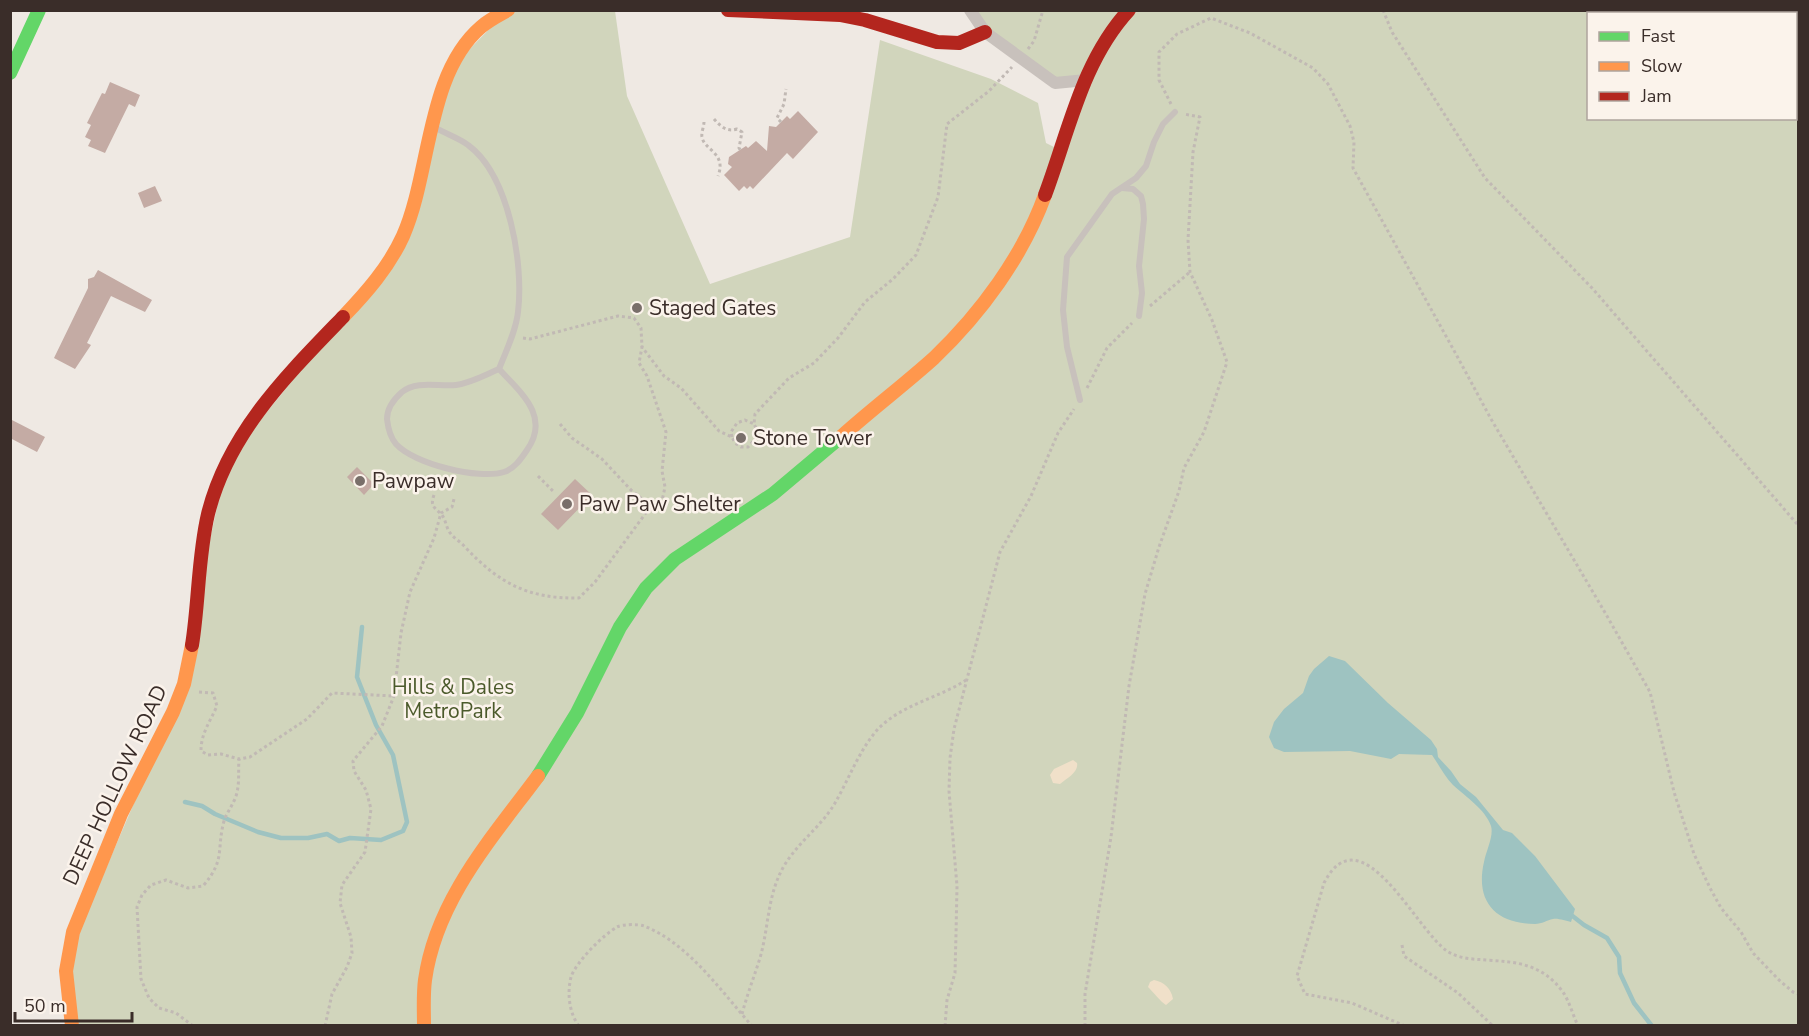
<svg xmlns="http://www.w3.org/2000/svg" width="1809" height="1036" viewBox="0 0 1809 1036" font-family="'Nunito Sans',sans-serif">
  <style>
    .green { fill: #d1d5bc; fill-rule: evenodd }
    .sand { fill: #f0e0c9 }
    .water { fill: #9ec3c1 }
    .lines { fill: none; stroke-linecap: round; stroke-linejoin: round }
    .stream { stroke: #9ec3c1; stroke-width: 4.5 }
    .building { fill: #c4aba4 }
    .path { stroke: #c1b9b4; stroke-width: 3; stroke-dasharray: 3 3; stroke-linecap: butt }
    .lane { stroke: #c8c1bc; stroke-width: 6 }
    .street { stroke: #c8c1bc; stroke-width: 12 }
    .fast { stroke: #63d668; stroke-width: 14 }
    .slow { stroke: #ff974d; stroke-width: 14 }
    .jam { stroke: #b3261e; stroke-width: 14 }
    .poi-dot { fill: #796f6a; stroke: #fbf3eb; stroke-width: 2 }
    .labels { text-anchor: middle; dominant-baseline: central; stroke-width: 5; stroke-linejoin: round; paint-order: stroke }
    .poi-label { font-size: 21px; fill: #3a2d29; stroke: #fbf3eb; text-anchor: start }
    .park-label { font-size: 21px; fill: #4b5a2b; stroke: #fbf3eb }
    .street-label { font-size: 21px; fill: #3a2d29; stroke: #fbf3eb }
  </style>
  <rect width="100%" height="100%" fill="#efe9e3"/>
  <path class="green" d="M508,10L615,11L627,96L710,284L850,237L880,40L991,79L1038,103L1046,143L1062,151L1086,80L1055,83L1020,59L970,11H1798V1025L72,1026L66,961L172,715L227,461L390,261L453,66ZM1588,14H1796V118H1588Z"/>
  <g class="sand">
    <path d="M1073,760L1077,763C1079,772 1067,778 1060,784L1053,783L1050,775L1054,769Z"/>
    <path d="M1154,980C1164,982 1171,988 1173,999L1166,1005C1161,1002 1153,992 1148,987L1150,982Z"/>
  </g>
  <path class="water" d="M1329,656L1345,661L1388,703L1431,740L1437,749L1438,757L1451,771L1460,784L1476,797L1503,830L1512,833L1535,856L1575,909L1571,922C1566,921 1558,918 1553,919C1547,920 1542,924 1535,924C1495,924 1475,901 1484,862C1486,851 1494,836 1491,826C1485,809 1466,797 1453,785C1445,777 1439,765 1432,755L1399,754L1391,759L1350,751L1284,752L1274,748L1269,737L1274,722L1284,709L1303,693L1309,676L1314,669Z"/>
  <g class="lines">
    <g class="stream">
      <path d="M185,802L202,806L215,814L258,832L281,838H308L327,834L339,841L350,838L381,840L403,831L407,822L393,755L376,725L357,677L362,627"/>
      <path d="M1570,914L1584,925L1607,938L1619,957L1620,973L1634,1003L1652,1026"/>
    </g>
  </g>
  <g class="building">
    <path d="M110,82L140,95L135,107L129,104L105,153L88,146L91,140L85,137L91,125L87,123L102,93L105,94Z"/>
    <path d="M798,111L818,132L793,159L787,153L753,189L750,186L747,189L744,186L739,191L724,175L732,167L728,164L729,157L746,146L748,148L756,141L767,151L769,126L776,127L787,116L790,119Z"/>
    <path d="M155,186L162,201L144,208L138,193Z"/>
    <path d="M98,270L152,300L145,312L111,296L87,343L91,345L75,369L54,358L88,288V279L94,277Z"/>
    <path d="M10,419L45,437L37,452L10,438Z"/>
    <path d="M357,467L374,484L364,495L347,477Z"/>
    <path d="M575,479L592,495L558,530L541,514Z"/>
  </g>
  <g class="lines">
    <g class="path">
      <path d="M1383,10L1392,32L1485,178L1592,288L1798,525"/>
      <path d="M1678,10L1683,14"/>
      <path d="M1028,49L1034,41L1043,10"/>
      <path d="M1796,75L1798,76"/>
      <path d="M1171,104L1159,80V52L1177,34L1211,18L1250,33L1313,68L1328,84L1350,126L1354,142L1353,168L1457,356L1491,419L1607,616L1650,692L1674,792L1694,854L1710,888L1721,908L1741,932L1753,953L1779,980L1793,992L1798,994"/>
      <path d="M714,119C721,127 727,132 737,129L742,132L739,148L741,151"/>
      <path d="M704,122C704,126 701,133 702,137C704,150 727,153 718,176"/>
      <path d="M781,122L777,118L784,104L786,89"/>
      <path d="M1150,306L1190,272"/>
      <path d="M523,338L530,339L618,316L634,318L641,328L642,347"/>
      <path d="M1087,388L1107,348L1132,323"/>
      <path d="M560,424L572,438L602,459L631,490L651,506L662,501L665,487L662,471L666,432L647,376L639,363L642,347L664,376L681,388L719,431L732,437L735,443L741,447H748L756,438L757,430L754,424L755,414L789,378L814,363L838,338L865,302L893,279L916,255L938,197L947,124L989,91L1012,67"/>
      <path d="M732,437L731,432L737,423L745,420L754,424"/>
      <path d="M538,476L555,493"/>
      <path d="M434,495C430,506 434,507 441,514C446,519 446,529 451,534C455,539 461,542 465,547C499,583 528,599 579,598L595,582L651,506"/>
      <path d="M199,692L213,693L217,706C210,722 201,733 201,751L208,755L221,754L239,759L250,757L307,719L332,693L394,696"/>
      <path d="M1402,945L1404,956L1458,993L1493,1026"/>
      <path d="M742,1014C747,995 754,977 760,958C769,927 767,895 784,866C798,842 821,827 835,803C849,779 860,748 879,728C903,704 939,698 966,680"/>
      <path d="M193,1026L176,1013L159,1008L149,998L141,979L137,907L142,895L151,885L166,880L188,888L203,886C226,859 216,851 224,821C227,812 233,805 236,796C240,783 238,772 239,759"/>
      <path d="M325,1026L332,994L347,967L352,953L351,937L340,903L342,885L365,852L371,809L366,790L354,771L353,761L382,726L394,696L401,633L410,592L434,538L441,513L452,507L454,499"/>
      <path d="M579,1026C569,1013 567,993 571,977C576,962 603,935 617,927C623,924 638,924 644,926C688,943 721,991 752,1026"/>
      <path d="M945,1026L947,1000L955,973L956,934L957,886L949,791L950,758L954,729L1000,552L1031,496L1058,433L1074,409"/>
      <path d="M1085,1026V994L1111,837L1129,686L1145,594L1159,547L1179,491L1184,468L1204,432L1227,362L1212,320L1190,272L1188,240L1193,152L1200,117L1184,114"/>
      <path d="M1405,1026L1352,1003L1305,994L1297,976L1324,883C1361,811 1416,930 1447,951C1459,959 1473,959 1486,960C1518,962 1542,964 1563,992C1569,1001 1573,1015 1578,1026"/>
    </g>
    <g class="lane">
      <path d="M436,128C446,134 459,138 468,145C509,175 524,264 518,312C516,331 506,351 499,369C520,392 551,416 527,450C521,459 514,469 504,472C479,480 414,464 396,444C390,437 388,428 387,419C387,408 394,399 402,392C417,380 439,387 456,385C471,383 485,375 499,369"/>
      <path d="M1122,188L1133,189L1141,196L1143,204L1144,219L1139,266L1142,293L1139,316"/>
      <path d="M1080,400L1067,347L1063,310L1067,257L1112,194L1136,178L1146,166L1154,142L1163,124L1175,112"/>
    </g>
    <path class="street" d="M970,10L985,32L1055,83L1086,80"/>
    <g class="fast">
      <path d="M10,73L39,10"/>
      <path d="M538,776L577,713L620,627L646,588L675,559L773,494L842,436"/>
    </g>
    <g class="slow">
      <path d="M343,317C366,293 389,267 403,236C431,173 426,74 481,27C489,20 499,15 508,10"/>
      <path d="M842,436C872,409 904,385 934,358C981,313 1023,256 1045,195"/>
      <path d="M72,1026L66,971L73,932L121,814L173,712L184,684L192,645"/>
      <path d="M424,1026C424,1011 423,995 425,980C436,900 492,838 538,776"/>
    </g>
    <g class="jam">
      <path d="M728,10L840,15L865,20L937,42L959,43L985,32"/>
      <path d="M1045,195C1069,131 1082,61 1129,10"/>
      <path d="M192,645C199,601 198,556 208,514C228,433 287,375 343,317"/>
    </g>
  </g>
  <g class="poi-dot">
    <circle cx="637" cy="308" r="6"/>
    <circle cx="741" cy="438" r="6"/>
    <circle cx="360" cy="481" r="6"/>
    <circle cx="567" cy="504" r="6"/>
  </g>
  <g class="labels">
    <g class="poi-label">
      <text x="649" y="308">Staged Gates</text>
      <text x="753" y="438">Stone Tower</text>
      <text x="372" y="481">Pawpaw</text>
      <text x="579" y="504">Paw Paw Shelter</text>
    </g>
    <g class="park-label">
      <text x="453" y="687">Hills &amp; Dales<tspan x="453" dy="24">MetroPark</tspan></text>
    </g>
    <g class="street-label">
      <text transform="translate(115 785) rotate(-65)">DEEP HOLLOW ROAD</text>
    </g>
  </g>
  <rect width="1809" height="1036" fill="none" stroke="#3a2d29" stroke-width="24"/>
  <rect x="1587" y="12" width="210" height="108" fill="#fbf3eb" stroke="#aea49d" stroke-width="1.5"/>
  <rect x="1599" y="32" width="30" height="9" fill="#63d668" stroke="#aea49d" stroke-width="1.5"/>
  <text x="1641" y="42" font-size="18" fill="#3a2d29">Fast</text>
  <rect x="1599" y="62" width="30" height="9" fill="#ff974d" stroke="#aea49d" stroke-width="1.5"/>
  <text x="1641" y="72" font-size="18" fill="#3a2d29">Slow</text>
  <rect x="1599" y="92" width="30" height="9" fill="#b3261e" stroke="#aea49d" stroke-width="1.5"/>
  <text x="1641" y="102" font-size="18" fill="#3a2d29">Jam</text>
  <path d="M15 1012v9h117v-9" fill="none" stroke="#3a2d29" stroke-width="3"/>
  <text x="24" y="1012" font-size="18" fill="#3a2d29" stroke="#fbf3eb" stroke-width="4.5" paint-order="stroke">50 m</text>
</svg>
